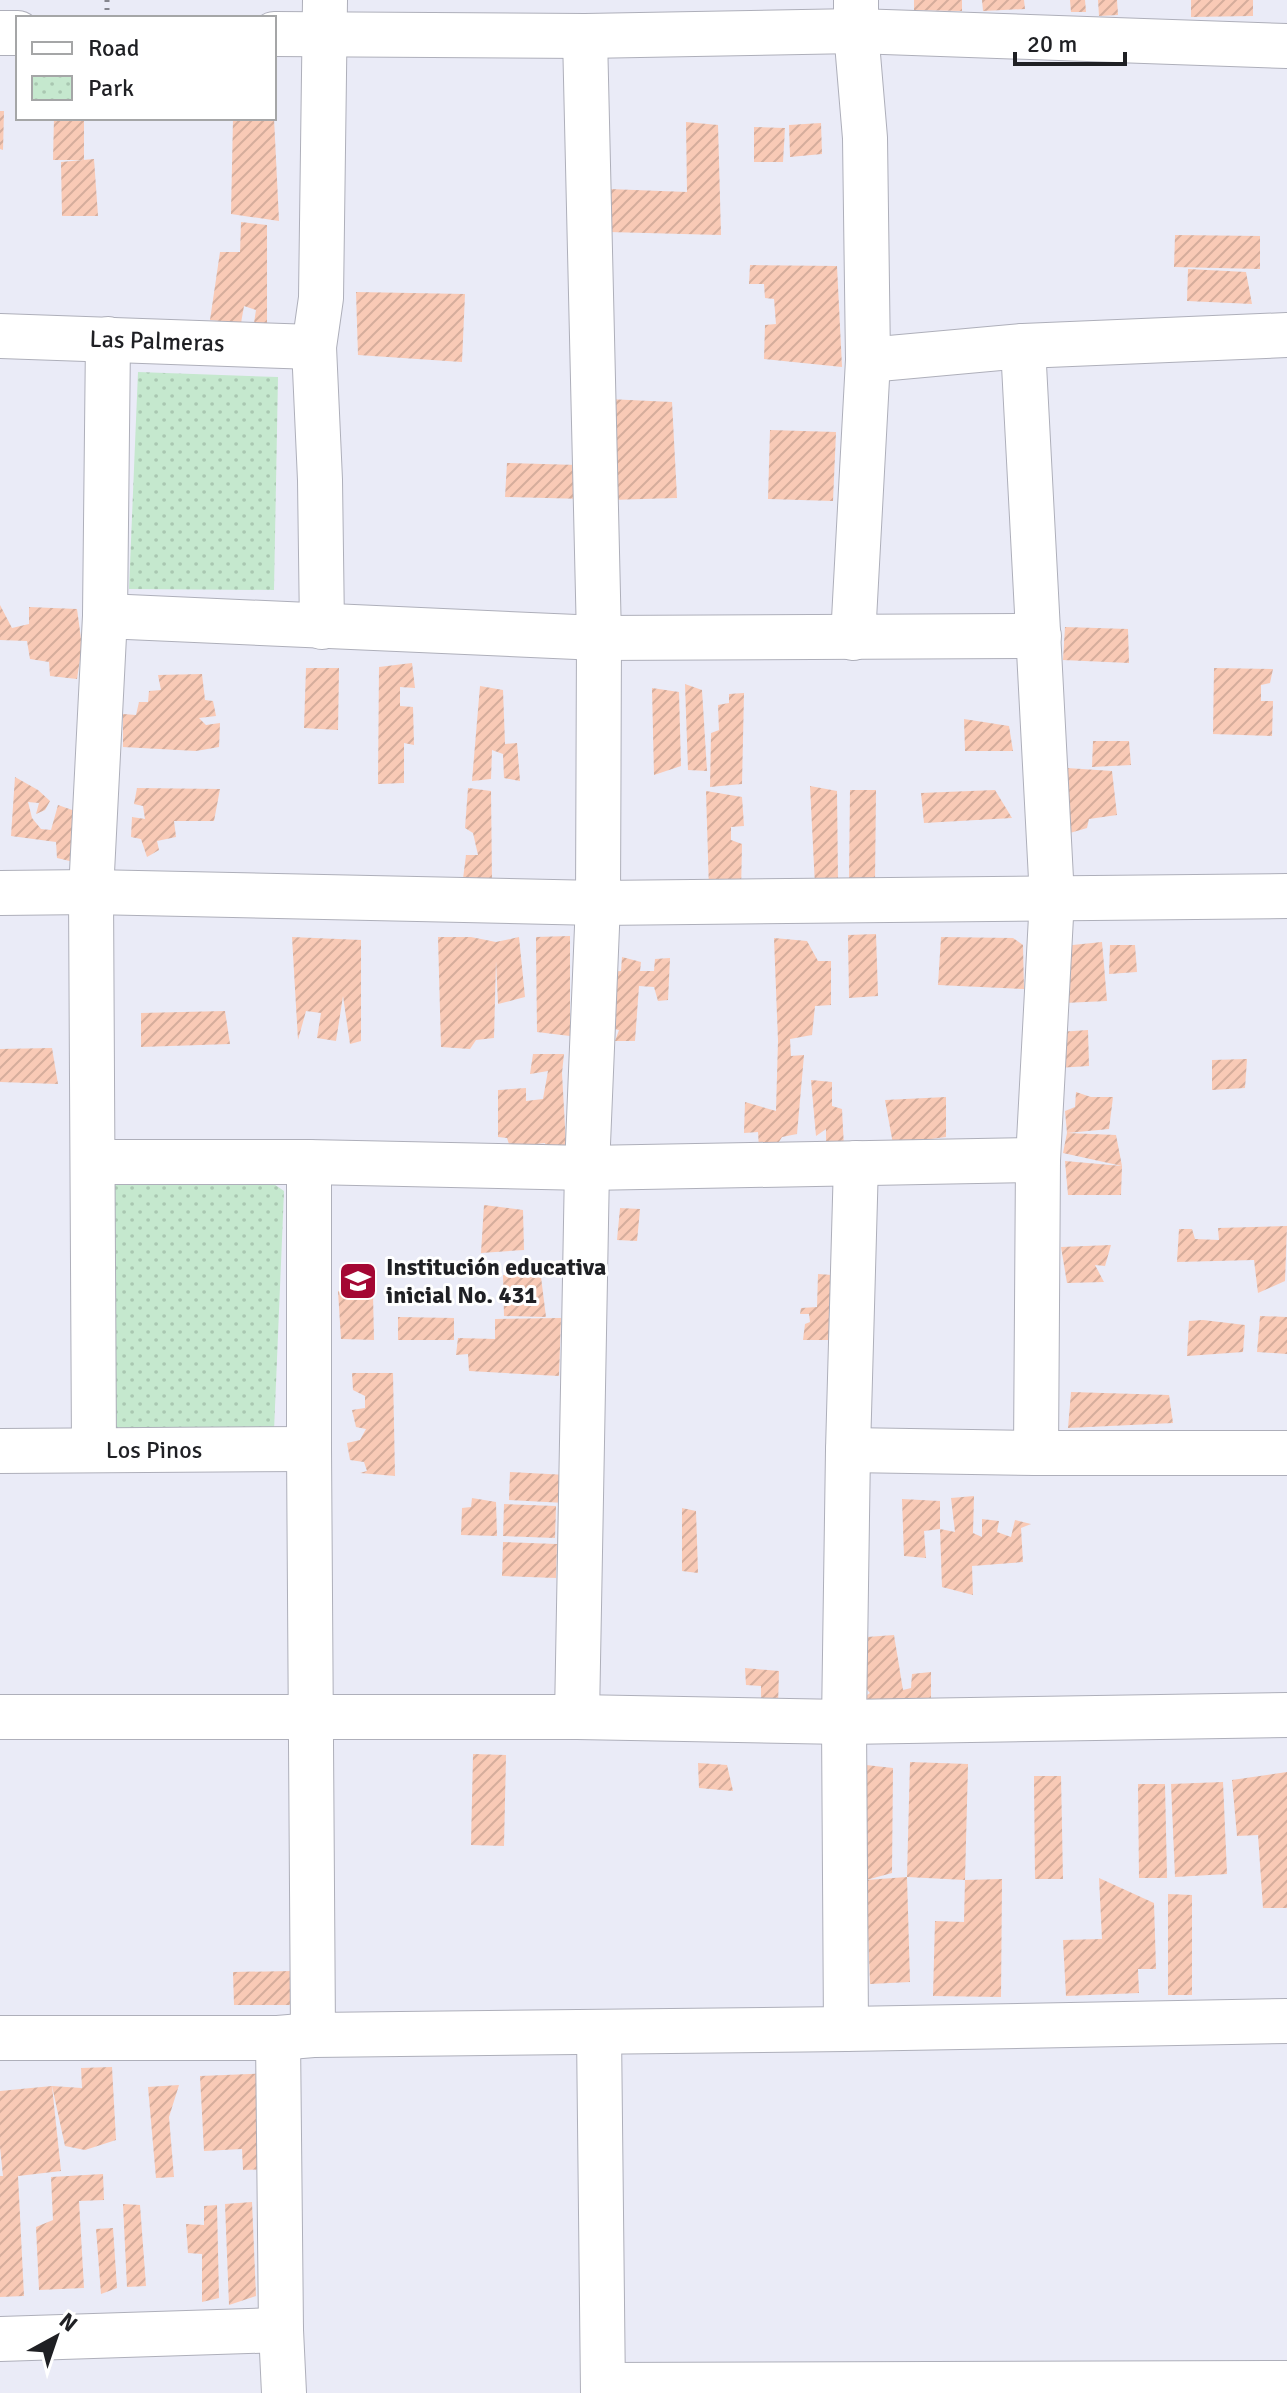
<svg xmlns="http://www.w3.org/2000/svg" width="1287" height="2393" viewBox="0 0 1287 2393" font-family="Signika,sans-serif">
  <style>
    .park { fill: url(#park-dots) }
    .building { fill: url(#building-hatch) }
    .lines { fill: none; stroke-linecap: round; stroke-linejoin: round }
    .minor-casing { stroke: #aeafba; stroke-width: 46 }
    .path { stroke: #85868e; stroke-width: 5; stroke-dasharray: 2 6; stroke-linecap: butt }
    .minor { stroke: #fff; stroke-width: 44 }
    .labels { text-anchor: middle; dominant-baseline: central; stroke-width: 6; stroke-linejoin: round; paint-order: stroke }
    .street-label { font-size: 24px; fill: #1f2024; stroke: #fff }
    .poi-label { font-size: 24px; font-weight: bold; fill: #1f2024; stroke: #fff; text-anchor: start }
  </style>
  <defs>
    <pattern id="park-dots" width="8" height="8" patternUnits="userSpaceOnUse" patternTransform="scale(2)"><rect width="8" height="8" fill="#c5e8ce"/><path d="M2 2h.1M6 6h.1" fill="none" stroke="#a9c7b1" stroke-width="1.8" stroke-linecap="round"/></pattern>
    <pattern id="building-hatch" width="6" height="6" patternUnits="userSpaceOnUse" patternTransform="scale(2)"><rect width="6" height="6" fill="#f9cab6"/><path d="M-1 1l2-2M0 6l6-6M5 7l2-2" fill="none" stroke="#d5ad9c"/></pattern>
  </defs>
  <rect width="100%" height="100%" fill="#eaebf7"/>
  <g class="park">
    <path d="M138,372L278,377L274,590L129,589Z"/>
    <path d="M271,1182L284,1191L274,1431L110,1436L114,1183Z"/>
  </g>
  <g class="building">
    <path d="M914,0H962V11L914,10Z"/>
    <path d="M982,0H1024L1025,9L983,11Z"/>
    <path d="M1070,0H1085L1086,12H1071Z"/>
    <path d="M1098,0H1117L1118,15L1099,16Z"/>
    <path d="M1191,0H1253V16L1191,17Z"/>
    <path d="M0,111H4L3,150L0,149Z"/>
    <path d="M54,118H84V160H53Z"/>
    <path d="M233,118H274L279,221L231,214Z"/>
    <path d="M686,122L718,125L721,235L609,232V189L687,192Z"/>
    <path d="M821,123L822,154L790,157L789,125Z"/>
    <path d="M754,127L785,128L783,162H754Z"/>
    <path d="M94,159L98,216H62L61,162Z"/>
    <path d="M241,222L267,225V328L254,323L256,310L244,306L241,323L210,320L220,252H240Z"/>
    <path d="M1175,235L1260,236V269L1174,267Z"/>
    <path d="M750,265L837,266L842,367L764,359L765,325L776,324L774,299L765,298L764,284H749Z"/>
    <path d="M1188,269L1246,272L1252,304L1187,301Z"/>
    <path d="M356,292L465,294L462,362L358,355Z"/>
    <path d="M608,399L672,402L677,498L610,500Z"/>
    <path d="M770,430L836,432L833,501L768,499Z"/>
    <path d="M507,463L578,465L585,499L505,497Z"/>
    <path d="M0,605L12,628L29,624V607L77,609L82,646L77,679L50,676L49,662L30,659L27,641L0,640Z"/>
    <path d="M1065,627L1128,629L1129,663L1063,660Z"/>
    <path d="M412,663L415,688L400,687V706L413,707L414,745L404,743V783L378,784L379,667Z"/>
    <path d="M306,668H339L338,730L304,728Z"/>
    <path d="M1214,668L1273,669L1270,683L1261,685V701H1273L1272,736L1213,734Z"/>
    <path d="M202,674L205,700L213,701L216,716L199,718L206,725L220,723L219,747L196,751L123,747V714L136,715L139,702H148L149,691L161,690L158,675Z"/>
    <path d="M685,684L702,690L707,771L688,770Z"/>
    <path d="M480,686L503,690L505,744L517,743L520,781L504,778L503,754L492,750L491,779L472,781Z"/>
    <path d="M652,688L679,692L681,766L654,775Z"/>
    <path d="M744,693L742,784L710,787L711,733L719,730L718,705L729,703V694Z"/>
    <path d="M964,719L1009,726L1013,751H965Z"/>
    <path d="M1093,741H1129L1131,765L1092,767Z"/>
    <path d="M1052,767L1112,771L1117,815L1089,819L1087,828L1063,835Z"/>
    <path d="M15,777L38,790L50,801L45,810L36,814L39,803L28,802L32,818L41,829L51,830L58,805L78,812V863L57,858L56,842L11,836Z"/>
    <path d="M810,786L837,791L838,884L815,886Z"/>
    <path d="M137,788L220,789L214,821H174L176,837L157,841L159,850L147,857L141,839L131,837L132,817L145,819L143,806L134,804Z"/>
    <path d="M468,788L491,791L492,882L463,879L466,855H478L473,833L465,828Z"/>
    <path d="M850,790H876L875,881L849,880Z"/>
    <path d="M995,790L1012,818L924,823L921,793Z"/>
    <path d="M706,791L742,797L744,826L731,827V840L742,844L741,892L709,890Z"/>
    <path d="M876,934L878,996L849,998L848,935Z"/>
    <path d="M570,936V1036L537,1032L536,937Z"/>
    <path d="M292,937L361,940V1041L350,1044L343,996L336,1041L317,1038L321,1013L306,1011L298,1040Z"/>
    <path d="M438,937H471L496,942L519,937L525,997L498,1004L496,961L494,1038L476,1040L470,1049L441,1047Z"/>
    <path d="M941,937L1013,938L1023,945L1024,989L938,985Z"/>
    <path d="M774,938L807,941L818,961H831V1005L815,1006L812,1035L790,1039L791,1056L804,1055L797,1134L782,1137L775,1148H759L758,1132L744,1133L745,1102L776,1111L778,1041Z"/>
    <path d="M1102,942L1107,1001L1064,1003L1063,946Z"/>
    <path d="M1110,945H1135L1137,972L1109,974Z"/>
    <path d="M622,957L641,962L640,971H654L655,959L670,958L668,1000L658,1001L654,987L639,986L635,1041H615L619,1030L602,1027L606,972L621,971Z"/>
    <path d="M225,1011L230,1044L141,1047V1013Z"/>
    <path d="M1088,1030L1089,1066L1057,1068L1059,1032Z"/>
    <path d="M52,1048L58,1084L0,1082V1049Z"/>
    <path d="M533,1054H564L562,1073L567,1162L547,1155L545,1143L510,1147L507,1138L498,1137V1090L526,1088V1101L543,1099L548,1071L530,1074Z"/>
    <path d="M1247,1059L1245,1088L1212,1090V1060Z"/>
    <path d="M811,1080L832,1082V1106L842,1109L844,1148L826,1146V1129L816,1136Z"/>
    <path d="M1076,1092L1091,1097H1113L1109,1129L1067,1133L1116,1135L1122,1166L1063,1153L1067,1133L1065,1111L1075,1107Z"/>
    <path d="M946,1097V1137L893,1144L885,1100Z"/>
    <path d="M1065,1161L1122,1166L1121,1195H1068Z"/>
    <path d="M484,1205L523,1210L524,1250L481,1253Z"/>
    <path d="M620,1208L640,1209L637,1241L617,1240Z"/>
    <path d="M1287,1226L1285,1281L1258,1293L1254,1260L1177,1262L1179,1229H1192L1195,1239L1219,1240L1218,1228Z"/>
    <path d="M1111,1245L1105,1266L1095,1265L1104,1282L1067,1283L1061,1247Z"/>
    <path d="M818,1274L832,1275L830,1340H803L805,1324L810,1322L809,1314H800L801,1308L817,1307Z"/>
    <path d="M503,1275L541,1277L546,1317L504,1316Z"/>
    <path d="M338,1291L373,1294L374,1340L341,1339Z"/>
    <path d="M1260,1316L1287,1317V1354L1257,1352Z"/>
    <path d="M398,1317L454,1318V1340H398Z"/>
    <path d="M561,1318L559,1376L469,1371L468,1354L456,1355L458,1338L495,1339V1319Z"/>
    <path d="M1203,1320L1245,1325L1243,1352L1187,1356L1189,1321Z"/>
    <path d="M352,1373H393L395,1476L360,1473L367,1471L364,1462L350,1460L347,1443L360,1440L366,1429L356,1427L352,1410L365,1408V1396L353,1390Z"/>
    <path d="M1071,1392L1169,1395L1173,1423L1068,1428Z"/>
    <path d="M510,1472L567,1475L565,1503L509,1500Z"/>
    <path d="M974,1496L973,1533L982,1537V1519L999,1521L997,1532L1011,1537L1015,1520L1031,1524L1021,1528L1023,1562L972,1566L973,1595L942,1587L940,1529L955,1532L951,1498Z"/>
    <path d="M472,1498L496,1502L497,1536L461,1535L462,1508L471,1507Z"/>
    <path d="M902,1499L940,1501V1529L924,1531L926,1558L904,1556Z"/>
    <path d="M504,1504L556,1506L555,1538L503,1536Z"/>
    <path d="M682,1508L696,1511L698,1573L682,1571Z"/>
    <path d="M503,1542L557,1544L556,1578L502,1576Z"/>
    <path d="M894,1635L903,1690L911,1688L912,1674L931,1672V1713L868,1710L864,1697L870,1693L862,1684L867,1637Z"/>
    <path d="M745,1668L779,1671L778,1706L761,1707V1686L746,1685Z"/>
    <path d="M473,1754L506,1755L504,1846L471,1845Z"/>
    <path d="M910,1762L968,1764L965,1880L907,1877Z"/>
    <path d="M698,1763L727,1765L733,1791L699,1788Z"/>
    <path d="M866,1765L893,1768L892,1873L866,1880L907,1877L910,1982L870,1984L866,1880Z"/>
    <path d="M1287,1772V1908H1263L1258,1835L1237,1836L1232,1780Z"/>
    <path d="M1034,1776H1061L1063,1879H1035Z"/>
    <path d="M1223,1782L1227,1874L1175,1877L1171,1784Z"/>
    <path d="M1138,1784H1165L1167,1878H1139Z"/>
    <path d="M1099,1878L1154,1903L1156,1969H1138L1139,1993L1066,1996L1063,1940L1102,1939Z"/>
    <path d="M1002,1879L1001,1997L933,1996L935,1921L964,1922L965,1880Z"/>
    <path d="M1168,1894L1192,1895V1995H1168Z"/>
    <path d="M292,1971L293,2005H234L233,1972Z"/>
    <path d="M112,2067L116,2140L85,2150L65,2146L52,2086L82,2088L81,2068Z"/>
    <path d="M271,2073L277,2169L243,2170L242,2149L204,2151L200,2076Z"/>
    <path d="M179,2085L169,2117L174,2177L156,2178L148,2087Z"/>
    <path d="M52,2086L61,2171L18,2176L24,2296L0,2297V2176H3L0,2147V2091Z"/>
    <path d="M103,2174L104,2200L79,2201L84,2288L39,2290L36,2227L53,2220L51,2177Z"/>
    <path d="M252,2202L256,2296L229,2305L225,2204Z"/>
    <path d="M123,2204L140,2205L146,2286L127,2287Z"/>
    <path d="M217,2205L219,2298L202,2302V2254L188,2253L186,2224L204,2225V2206Z"/>
    <path d="M113,2228L117,2288L101,2294L96,2229Z"/>
  </g>
  <g class="lines">
    <defs>
      <g id="minor">
        <path d="M0,33H18"/>
        <path d="M274,34L585,36L856,31L1287,46"/>
        <path d="M0,336L314,347"/>
        <path d="M1023,346L1052,898L1038,1160L1036,1453"/>
        <path d="M868,360L1023,346L1287,335"/>
        <path d="M105,616L599,638L1039,636"/>
        <path d="M322,627L320,480L314,347L321,298L325,0"/>
        <path d="M853,638L868,360L865,138L856,31V0"/>
        <path d="M0,893L91,892L598,903L1287,896"/>
        <path d="M94,1162H309L587,1168L1038,1160"/>
        <path d="M309,1162V1449L313,2035"/>
        <path d="M94,1450L91,892L105,616L108,339"/>
        <path d="M848,1450L1036,1453H1287"/>
        <path d="M0,1451L309,1449"/>
        <path d="M0,1717H577L844,1722L1287,1715"/>
        <path d="M577,1717L587,1168L598,903L599,638L585,36"/>
        <path d="M846,2029L844,1722L848,1450L856,1163"/>
        <path d="M599,2032L603,2393"/>
        <path d="M0,2038H278L313,2035L846,2029L1287,2021"/>
        <path d="M278,2038L281,2330L284,2393"/>
        <path d="M0,2339L281,2330"/>
        <path d="M603,2385L1287,2383"/>
      </g>
    </defs>
    <use href="#minor" class="minor-casing"/>
    <path class="path" d="M107,18V0"/>
    <use href="#minor" class="minor"/>
  </g>
  <defs>
    <symbol id="school-square" viewBox="-11 -11 22 22"><rect x="-9" y="-9" width="18" height="18" rx="4" fill="#a40734" stroke="#fff"/><path d="M0-5L7-2L0 1L-7-2ZM-4 1L0 2.5L4 1V4Q0 6-4 4Z" fill="#fff"/></symbol>
  </defs>
  <g fill-rule="evenodd">
    <use href="#school-square" x="336" y="1259" width="44" height="44"/>
  </g>
  <g class="labels">
    <g class="street-label">
      <text transform="translate(157 341) rotate(2)">Las Palmeras</text>
      <text x="154" y="1450">Los Pinos</text>
    </g>
    <g class="poi-label">
      <text x="386" y="1267">Institución educativa<tspan x="386" dy="28">inicial No. 431</tspan></text>
    </g>
  </g>
  <rect x="16" y="16" width="260" height="104" fill="#ffffff" stroke="#a5a6a7" stroke-width="2"/>
  <rect x="32" y="42" width="40" height="12" fill="#ffffff" stroke="#a5a6a7" stroke-width="2"/>
  <text x="88" y="56" font-size="24" fill="#1f2024">Road</text>
  <rect x="32" y="76" width="40" height="24" fill="url(#park-dots)" stroke="#a5a6a7" stroke-width="2"/>
  <text x="88" y="96" font-size="24" fill="#1f2024">Park</text>
  <g transform="translate(56 2337) rotate(40)" stroke="#ffffff" stroke-width="6" paint-order="stroke">
  <path d="M0-6L14 30L0 20L-14 30Z" fill="#1f2024"/>
  <text y="-12" font-size="22" font-weight="bold" text-anchor="middle" fill="#1f2024">N</text>
  </g>
  <path d="M1015 52v12h110v-12" fill="none" stroke="#1f2024" stroke-width="4"/>
  <text x="1027" y="52" font-size="24" fill="#1f2024" stroke="#ffffff" stroke-width="6" paint-order="stroke">20 m</text>
</svg>
